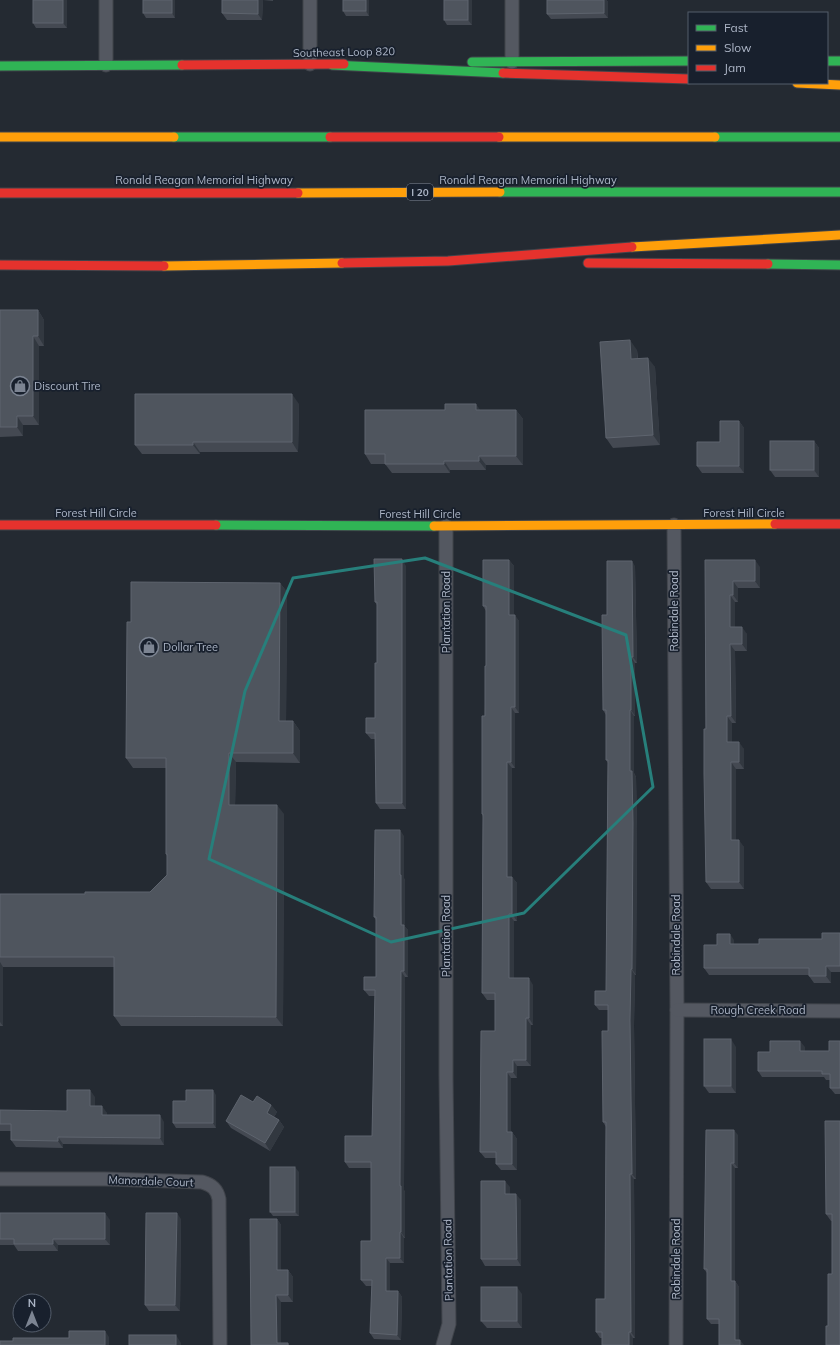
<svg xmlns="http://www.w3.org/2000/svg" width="840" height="1345" viewBox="0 0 840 1345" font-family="Mulish,sans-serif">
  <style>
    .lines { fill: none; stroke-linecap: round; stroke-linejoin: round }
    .street-casing { stroke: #40444b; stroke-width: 15 }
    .fast-casing { stroke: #40444b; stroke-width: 11 }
    .slow-casing { stroke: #40444b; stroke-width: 11 }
    .jam-casing { stroke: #40444b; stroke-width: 11 }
    .street { stroke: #545861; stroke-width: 13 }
    .fast { stroke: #30b455; stroke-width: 9 }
    .slow { stroke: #ff9f0a; stroke-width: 9 }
    .jam { stroke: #e5322d; stroke-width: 9 }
    .wall { fill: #444952 }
    .shaded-wall { fill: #323840 }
    .building { fill: #4f555e; stroke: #5e646e }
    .marked { fill: none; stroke: #277f7b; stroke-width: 3; stroke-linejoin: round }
    .labels { text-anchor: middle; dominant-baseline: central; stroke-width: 3.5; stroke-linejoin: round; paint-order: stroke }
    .shield { fill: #18202d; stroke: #808898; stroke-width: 1 }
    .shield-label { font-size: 10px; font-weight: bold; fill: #acb5c6 }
    .street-label { font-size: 11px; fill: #acb5c6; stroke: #18202d }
    .poi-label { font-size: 11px; fill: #acb5c6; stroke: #18202d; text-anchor: start }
  </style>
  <rect width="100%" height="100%" fill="#242a32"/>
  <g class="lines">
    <defs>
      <g id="street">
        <path d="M106,0V65"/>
        <path d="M512,0V62"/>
        <path d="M310,64V0"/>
        <path d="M674,525L677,1010L676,1345"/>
        <path d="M677,1010L840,1011"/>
        <path d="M0,1179H105L202,1182C212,1185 217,1189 219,1199L220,1345"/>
        <path d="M443,1345L449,1324L446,1076V526"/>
      </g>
      <g id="fast">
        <path d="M827,61H840"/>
        <path d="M472,62L689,61"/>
        <path d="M332,65L503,73"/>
        <path d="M0,66L182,65"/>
        <path d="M174,137H330"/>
        <path d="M715,137H840"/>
        <path d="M500,192H840"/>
        <path d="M768,264L840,265"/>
        <path d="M216,525L434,526"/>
      </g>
      <g id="slow">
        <path d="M797,83L840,85"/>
        <path d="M0,137H174"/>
        <path d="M499,137H715"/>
        <path d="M298,193L500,192"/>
        <path d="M632,247L840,235"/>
        <path d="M164,266L342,263"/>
        <path d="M434,526L775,524"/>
      </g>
      <g id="jam">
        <path d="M182,65L344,64"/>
        <path d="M503,73L689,79"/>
        <path d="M330,137H499"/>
        <path d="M0,193H298"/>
        <path d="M342,263L448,261L632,247"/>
        <path d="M588,263L768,264"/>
        <path d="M0,265L164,266"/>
        <path d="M775,524H840"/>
        <path d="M0,525H216"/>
      </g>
    </defs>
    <use href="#street" class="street-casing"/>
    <use href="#fast" class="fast-casing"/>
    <use href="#slow" class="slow-casing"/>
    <use href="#jam" class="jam-casing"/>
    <use href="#street" class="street"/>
    <use href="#fast" class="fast"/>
    <use href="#slow" class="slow"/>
    <use href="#jam" class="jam"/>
  </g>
  <g class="wall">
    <path d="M67,0V28H36L33,23Z"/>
    <path d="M175,0V18H146L143,13Z"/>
    <path d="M222,0H273V1L263,0L262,20H227L222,13Z"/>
    <path d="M369,0V16H346L343,11Z"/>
    <path d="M472,0V25H447L444,20Z"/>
    <path d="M547,0H606L608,2V18L551,19L547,14Z"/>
    <path d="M0,310H38L44,320V346H39V425H23V436L0,437Z"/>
    <path d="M637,350L638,358L655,367L660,445L613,448L606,438Z"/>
    <path d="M299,404L298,452H200V454H142L135,445Z"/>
    <path d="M480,410H516L523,419V465H486V470H450V473H392L385,464H371L365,454Z"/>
    <path d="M739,421L744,428V473H702L697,466Z"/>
    <path d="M814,441L819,448V477H775L770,470Z"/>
    <path d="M509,560L514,566V615L519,621V713H515V768H512V877L517,883V921H514V978L533,985V1025H531V1066H517V1078H511V1132H512L517,1139V1170H501L496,1164V1158H485L480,1152L495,1031V1000H487L482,993L483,817L482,814L486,666V611L483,606Z"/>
    <path d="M705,560L760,567V588H738V602H735V627L747,634V651H735L736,723H732V742L744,749V769H736V840L744,847V889H711L706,882Z"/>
    <path d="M406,566V809H380L376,803L375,739H371L366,733L375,718L377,663V605L375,602Z"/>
    <path d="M635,566L637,663H635V716H634V773L636,777L637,829L636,975H635L634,1025L636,1179H634L635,1338H633V1345L602,1338H600L596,1332L605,1299L606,1127L603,1122L608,1031V1010H599L595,1005L606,991L608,763L606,760V715L603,710L607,615Z"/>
    <path d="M280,583L287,592L286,721H293L300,731V763L236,762L235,805L284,814L283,1026H121L114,1016V967H3V1026H0V894H85L150,892L167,875V856L166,854V768H133L126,758L131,622Z"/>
    <path d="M404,836V878L405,881V927L408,930V977H405L404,1190L405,1192V1238H404V1263H390V1291H398L402,1297L401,1340L374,1339L370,1333L372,1286H366L361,1280L371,1241V1168H349L345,1162L372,1136L375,996H369L364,990L376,977V920L374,917Z"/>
    <path d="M840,933V972H831V983H814L809,976V975H709L704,968L717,945L734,940V944H759L822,939Z"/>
    <path d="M840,1041V1094H835L830,1088V1080H826L824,1077H762L758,1071L770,1052L805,1047V1051H829Z"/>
    <path d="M736,1047V1093H709L704,1086Z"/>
    <path d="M216,1095V1128H176L173,1123L186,1101Z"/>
    <path d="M95,1097V1106L107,1113V1115L164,1122V1145L63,1144V1148L16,1147L11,1140V1131H0V1110L67,1111Z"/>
    <path d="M253,1102L271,1105L277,1112L274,1117L279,1120L284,1127L270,1151L231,1128L226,1121Z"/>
    <path d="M840,1121V1345L828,1326L832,1274V1221H831L826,1214Z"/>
    <path d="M738,1135V1168H735V1281L739,1287V1340L744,1345L719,1324H711L707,1319V1273L704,1269Z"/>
    <path d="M299,1172V1216H273L270,1212Z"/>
    <path d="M510,1187V1194L521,1200V1266H485L481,1259Z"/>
    <path d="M0,1213L110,1220V1245H58V1251H18L14,1245H0Z"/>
    <path d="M181,1219L180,1311H149L145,1305Z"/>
    <path d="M277,1219L281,1225V1270H288L293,1277V1302H281V1343H288L289,1345H251Z"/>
    <path d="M522,1294V1328H487L481,1321Z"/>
  </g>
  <g class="shaded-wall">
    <path d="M63,0H67V28L63,23Z"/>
    <path d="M172,0H175V18L172,13Z"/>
    <path d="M258,0H263L262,20L258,14Z"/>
    <path d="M366,0H369V16L366,11Z"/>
    <path d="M468,0H472V25L468,20Z"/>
    <path d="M604,0H606L608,2V18L604,13Z"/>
    <path d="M38,310L44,320V346L38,336Z"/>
    <path d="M33,336L39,346V425L33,416Z"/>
    <path d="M630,340L637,350L638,368L631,359Z"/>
    <path d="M648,358L655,367L660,445L653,435Z"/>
    <path d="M292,394L299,404L298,452L292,442Z"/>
    <path d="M476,404L483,414L476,410Z"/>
    <path d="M516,410L523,419V465L516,456Z"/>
    <path d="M17,416L23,425V436L17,427Z"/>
    <path d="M739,421L744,428V473L739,466Z"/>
    <path d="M814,441L819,448V477L814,470Z"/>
    <path d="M193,442L200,452V454L193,445Z"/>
    <path d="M479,456L486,465V470L479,461Z"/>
    <path d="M444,461L450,470V473L444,464Z"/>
    <path d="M402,559L406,566V809L402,803Z"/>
    <path d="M509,560L514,566V621L509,615Z"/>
    <path d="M755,560L760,567V588L755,581Z"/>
    <path d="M632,561L635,566L637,663L633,657Z"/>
    <path d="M733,581L738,588V602L733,595Z"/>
    <path d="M280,583L287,592L286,731L279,721Z"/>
    <path d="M730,595L735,602V634L730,627Z"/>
    <path d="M515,615L519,621V713L515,707Z"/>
    <path d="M742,627L747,634V651L742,644Z"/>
    <path d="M730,644L735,651L736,723L731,716Z"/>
    <path d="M631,657L635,663V716L631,710Z"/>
    <path d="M511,707L515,713V768L511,762Z"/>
    <path d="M630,710L634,716V773L636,777L637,829L636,975L632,969L630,771Z"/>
    <path d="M727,716L732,723V749L727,742Z"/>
    <path d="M293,721L300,731V763L293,753Z"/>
    <path d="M739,742L744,749V769L739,762Z"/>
    <path d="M229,753L236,762L235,814L229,805Z"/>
    <path d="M507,762L512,768V883L507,877Z"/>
    <path d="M731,762L736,769V847L731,840Z"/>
    <path d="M277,805L284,814L283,1026L276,1017Z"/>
    <path d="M400,830L404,836V878L405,881V927L408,930V977L404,971L400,875Z"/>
    <path d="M739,840L744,847V889L739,882Z"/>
    <path d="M512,877L517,883V921L512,914Z"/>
    <path d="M509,914L514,921V985L509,978Z"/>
    <path d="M730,934L734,940V951L730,944Z"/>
    <path d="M0,962L3,967V1026L0,1022Z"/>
    <path d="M826,966L831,972V983L826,976Z"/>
    <path d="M631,969L635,975L634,1025L636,1179L632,1174L630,1020Z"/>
    <path d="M401,971L405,977L404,1190L405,1192V1238L401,1232L400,1186Z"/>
    <path d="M529,978L533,985V1025L529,1018Z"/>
    <path d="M526,1018L531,1025V1066L526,1060Z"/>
    <path d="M731,1039L736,1047V1093L731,1086Z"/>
    <path d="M800,1041L805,1047V1057L800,1051Z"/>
    <path d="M513,1060L517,1066V1078L513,1072Z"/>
    <path d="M507,1072L511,1078V1139L507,1132Z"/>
    <path d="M90,1090L95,1097V1113L90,1106Z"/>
    <path d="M213,1090L216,1095V1128L213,1123Z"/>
    <path d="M271,1105L277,1112L272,1120L267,1113Z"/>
    <path d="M102,1106L107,1113V1122L102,1115Z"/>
    <path d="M160,1115L164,1122V1145L160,1138Z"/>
    <path d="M279,1120L284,1127L270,1151L265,1143Z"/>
    <path d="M734,1130L738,1135V1168L734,1163Z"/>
    <path d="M512,1132L517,1139V1170L512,1164Z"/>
    <path d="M58,1137L63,1144V1148L58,1141Z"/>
    <path d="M731,1163L735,1168V1281L739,1287V1345L735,1340L731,1281Z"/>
    <path d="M295,1167L299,1172V1216L295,1212Z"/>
    <path d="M630,1174L634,1179L635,1338L631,1332Z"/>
    <path d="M505,1181L510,1187V1200L505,1194Z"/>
    <path d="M516,1194L521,1200V1266L517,1259Z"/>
    <path d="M105,1213L110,1220V1245L105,1239Z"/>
    <path d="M177,1213L181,1219L180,1311L175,1305Z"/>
    <path d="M277,1219L281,1225V1277L277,1270Z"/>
    <path d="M400,1232L404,1238V1263L400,1258Z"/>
    <path d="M53,1239L58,1245V1251L53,1244Z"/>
    <path d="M386,1258L390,1263V1296L386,1291Z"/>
    <path d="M288,1270L293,1277V1302L288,1295Z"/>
    <path d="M517,1287L522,1294V1328L517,1321Z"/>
    <path d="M398,1291L402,1297L401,1340L397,1335Z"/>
    <path d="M276,1295L281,1302V1345L277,1343Z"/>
    <path d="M105,1331L109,1337V1345H105Z"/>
    <path d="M629,1332L633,1338V1345H629Z"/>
    <path d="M176,1335L181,1343V1345H176Z"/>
    <path d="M740,1340L744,1345H740Z"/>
  </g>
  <g class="building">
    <rect x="33" y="0" width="30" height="23"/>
    <rect x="143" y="0" width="29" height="13"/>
    <path d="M222,0H258V14L222,13Z"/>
    <rect x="343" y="0" width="23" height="11"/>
    <rect x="444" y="0" width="24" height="20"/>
    <path d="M547,0H604V13L547,14Z"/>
    <path d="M0,310H38V336H33V416H17V427H0Z"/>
    <path d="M630,340L631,359L648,358L653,435L606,438L600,342Z"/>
    <path d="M135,394H292V442H193V445H135Z"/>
    <path d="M445,404H476V410H516V456H479V461H444V464H385V454H365V410H445Z"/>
    <path d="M720,421H739V466H697V442H720Z"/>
    <rect x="770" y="441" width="44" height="29"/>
    <path d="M374,559H402V803H376L375,733H366V718H375V663H377V602H375Z"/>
    <path d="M483,560H509V615H515V707H511V762H507V877H512V914H509V978H529V1018H526V1060H513V1072H507V1132H512V1164H496V1152H480L481,1031H495V993H482L483,814H482V716H485V666H486V606H483Z"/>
    <path d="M705,560H755V581H733V595H730V627H742V644H730L731,716H727V742H739V762H731V840H739V882H706L704,774V729H706Z"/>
    <path d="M607,561H632L633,657H631V710H630V771H632L633,823L632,969H631L630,1020L632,1174H630L631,1332H629V1345H602V1332H596V1299H605L606,1122H603L602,1031H608V1005H595V991H606L608,760H606V710H603L602,615H607Z"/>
    <path d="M131,582L280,583L279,721H293V753H229V805H277L276,1017L114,1016V957H0V894H85V892H150L167,875V854H166V758H126L127,622H131Z"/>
    <path d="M375,830H400V875H401V925H404V971H401L400,1186H401V1232H400V1258H386V1291H398L397,1335L370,1333L372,1280H361V1241H371V1162H345V1136H372L375,990H364V977H376V917H374Z"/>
    <path d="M822,933H840V966H826V976H809V968H704V945H717V934H730V944H759V939H822Z"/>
    <rect x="704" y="1039" width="27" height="47"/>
    <path d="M770,1041H800V1051H829V1041H840V1088H830V1074H822V1071H758V1052H770Z"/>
    <path d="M67,1090H90V1106H102V1115H160V1138L58,1137V1141L11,1140V1124H0V1110L67,1111Z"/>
    <path d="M186,1090H213V1123H173V1101H186Z"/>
    <path d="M241,1095L253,1102L257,1096L271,1105L267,1113L279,1120L265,1143L226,1121Z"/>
    <path d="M825,1121H840V1345H826V1326H828V1274H832V1214H826Z"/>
    <path d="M706,1130H734V1163H731V1281H735V1340H740V1345H719V1319H707V1269H704Z"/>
    <rect x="270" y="1167" width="25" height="45"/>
    <path d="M481,1181H505V1194H516L517,1259H481Z"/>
    <path d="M0,1213H105V1239H53V1244H14V1239H0Z"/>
    <path d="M146,1213H177L175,1305H145Z"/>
    <path d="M250,1219H277V1270H288V1295H276L277,1343H288V1345H251Z"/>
    <rect x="481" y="1287" width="36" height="34"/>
    <path d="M69,1331H105V1345H0V1341H13V1338H69Z"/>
    <rect x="129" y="1335" width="47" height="10"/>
  </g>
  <path class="marked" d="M425,558L626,635L653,787L524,913L391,942L209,859L245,691L293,578Z"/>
  <defs>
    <symbol id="shop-ring" viewBox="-11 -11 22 22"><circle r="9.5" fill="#18202d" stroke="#7c8492" stroke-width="1.5"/><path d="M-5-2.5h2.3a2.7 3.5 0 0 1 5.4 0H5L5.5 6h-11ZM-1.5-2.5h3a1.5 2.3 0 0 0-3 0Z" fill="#7c8492"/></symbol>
  </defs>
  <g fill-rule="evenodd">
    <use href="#shop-ring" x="9" y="375" width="22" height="22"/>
    <use href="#shop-ring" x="138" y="636" width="22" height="22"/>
  </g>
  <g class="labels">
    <rect class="shield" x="407" y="184" width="26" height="16" rx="3"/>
    <g class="shield-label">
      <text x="420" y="192">I 20</text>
    </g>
    <g class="street-label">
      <text transform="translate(344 52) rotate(-1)">Southeast Loop 820</text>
      <text x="204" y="180">Ronald Reagan Memorial Highway</text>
      <text x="528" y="180">Ronald Reagan Memorial Highway</text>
      <text x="96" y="513">Forest Hill Circle</text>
      <text x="744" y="513">Forest Hill Circle</text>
      <text x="420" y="514">Forest Hill Circle</text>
      <text transform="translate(674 611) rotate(-90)">Robindale Road</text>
      <text transform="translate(446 612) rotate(-90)">Plantation Road</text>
      <text transform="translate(676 935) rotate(-90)">Robindale Road</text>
      <text transform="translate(446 936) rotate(-90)">Plantation Road</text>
      <text x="758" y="1010">Rough Creek Road</text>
      <text transform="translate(151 1181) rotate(2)">Manordale Court</text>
      <text transform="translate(676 1259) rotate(-90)">Robindale Road</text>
      <text transform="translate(448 1260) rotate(-91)">Plantation Road</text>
    </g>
    <g class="poi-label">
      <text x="34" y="386">Discount Tire</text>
      <text x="163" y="647">Dollar Tree</text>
    </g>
  </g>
  <rect x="688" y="12" width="140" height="72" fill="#18202d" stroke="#535c6a"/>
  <rect x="696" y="25" width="20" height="6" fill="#30b455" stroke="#535c6a"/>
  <text x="724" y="32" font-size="12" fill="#acb5c6">Fast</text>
  <rect x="696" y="45" width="20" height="6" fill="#ff9f0a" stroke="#535c6a"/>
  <text x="724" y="52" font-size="12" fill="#acb5c6">Slow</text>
  <rect x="696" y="65" width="20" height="6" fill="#e5322d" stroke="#535c6a"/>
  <text x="724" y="72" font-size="12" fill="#acb5c6">Jam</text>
  <g transform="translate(32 1313)"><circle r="19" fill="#18202d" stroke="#535c6a"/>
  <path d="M0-3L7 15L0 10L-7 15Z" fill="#7c8492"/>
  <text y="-6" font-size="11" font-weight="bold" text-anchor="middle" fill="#acb5c6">N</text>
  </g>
</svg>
